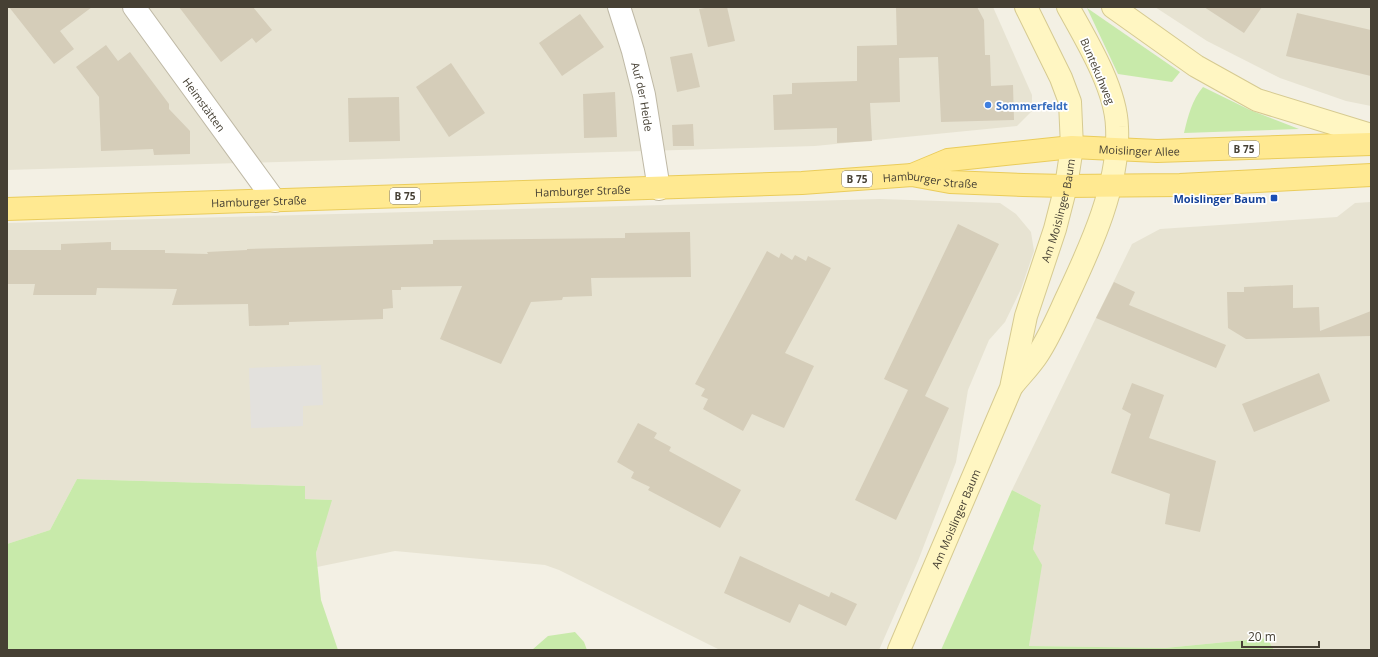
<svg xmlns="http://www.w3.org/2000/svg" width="1378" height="657" viewBox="0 0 1378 657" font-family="'Open Sans',sans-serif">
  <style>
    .residential { fill: #e7e3d2 }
    .green { fill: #c8eaaa }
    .parking { fill: #e3e1dd }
    .building { fill: #d5cdb9 }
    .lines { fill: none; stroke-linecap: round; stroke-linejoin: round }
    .minor-casing { stroke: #bfb9a6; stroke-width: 24 }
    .secondary-casing { stroke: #d6ca91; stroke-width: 24 }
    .primary-casing { stroke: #eacc5b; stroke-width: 24 }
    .minor { stroke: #fff; stroke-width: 22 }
    .secondary { stroke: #fff6c2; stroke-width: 22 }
    .primary { stroke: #ffe991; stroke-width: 22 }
    .shop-dot { fill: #3f7fe0; stroke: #fff; stroke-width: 1.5 }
    .transit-dot { fill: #1a4fb4; stroke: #fff; stroke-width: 1.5 }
    .labels { text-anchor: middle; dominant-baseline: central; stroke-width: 3.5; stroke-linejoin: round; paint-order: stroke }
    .shield { fill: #fff; stroke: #7e7971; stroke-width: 1 }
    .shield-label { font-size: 10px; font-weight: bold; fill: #464034 }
    .street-label { font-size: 11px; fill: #464034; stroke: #fff }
    .shop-label { font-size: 11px; font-weight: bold; fill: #366cbe; stroke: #fff; text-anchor: start }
    .transit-label { font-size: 11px; font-weight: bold; fill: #164399; stroke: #fff; text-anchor: end }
  </style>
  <rect width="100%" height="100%" fill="#f3f0e4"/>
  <g class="residential">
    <path d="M7,7H993L1032,95V111L1017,126L815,146L7,170Z"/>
    <path d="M1155,7H1371V106L1346,101L1280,78L1207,41Z"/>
    <path d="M880,199L1000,203L1016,214L1031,232L1034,251L1021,289L1005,322L989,340L968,390L956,462L918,561L879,650H720L559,570L545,565L395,551L317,567L316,553L331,500L305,499V486L77,479L50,530L7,544V223Z"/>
    <path d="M1371,202V650H1274L1267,638L1165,648L1029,646L1041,565L1033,549L1041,505L1012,490L1132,244L1160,229L1337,217L1355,203Z"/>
  </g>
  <g class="green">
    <path d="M1087,8L1090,10L1180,72L1172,82L1118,74Z"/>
    <path d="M1203,87L1250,110L1299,129L1184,133C1188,116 1192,100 1203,87Z"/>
    <path d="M77,479L305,486V499L332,500L316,553L321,600L338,650H7V544L50,530Z"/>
    <path d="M1012,490L1041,505L1033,549L1042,565L1029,646L1165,648L1267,638L1274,650H941Z"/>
    <path d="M575,632L584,642L587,650H532L548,636Z"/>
  </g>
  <path class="parking" d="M321,365L323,405L303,406V426L251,428L249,368Z"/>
  <g class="building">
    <path d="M9,7H92L60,31L74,49L54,64Z"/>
    <path d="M179,7H253L272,30L256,43L252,38L221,62Z"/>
    <path d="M711,7H727L735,41L708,47L699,9Z"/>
    <path d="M896,7H977L984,20L985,55H990L991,86L1013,85L1014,120L941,122L938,57L899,58L900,102L870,103L872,141L837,143V128L774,130L773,95L792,94V83L857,81V46L897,45Z"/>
    <path d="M1204,7H1262L1244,33Z"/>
    <path d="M1297,13L1371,30V76L1286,56Z"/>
    <path d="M580,14L604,47L562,76L539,43Z"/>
    <path d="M106,45L118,61L130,52L169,104V109L190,131V154L154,155L153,149L101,151L99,97L76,67Z"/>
    <path d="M692,53L700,87L677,92L670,57Z"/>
    <path d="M451,63L485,113L449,137L416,87Z"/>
    <path d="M615,92L617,137L584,138L583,94Z"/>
    <path d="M399,97L400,141L349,142L348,98Z"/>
    <path d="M693,124L694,146H673L672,125Z"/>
    <path d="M958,224L999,244L925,396L949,408L896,520L855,500L908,390L884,379Z"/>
    <path d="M690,232L691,277L591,278L592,296L563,297L562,300L531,302L501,364L440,339L462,286L401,287V290H392L393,308L383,309V319L289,322V325L249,326L248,304L172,305L177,289L97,288L96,295H33L35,284H7V250H61V244L111,242V250H165V253L208,254L207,252L247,250V249L433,244V240L625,238V233Z"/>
    <path d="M767,251L779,258L781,253L792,260L795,255L806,261L808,256L831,268L785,353L814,366L784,428L752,414L743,431L703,409L708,399L701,396L705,389L695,384Z"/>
    <path d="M1114,282L1135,292L1129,305L1226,345L1216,368L1096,318Z"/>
    <path d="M1293,285V308L1319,307L1320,331L1371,311V336L1246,339L1228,328L1227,292H1244V287Z"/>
    <path d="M1319,373L1330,401L1254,432L1242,404Z"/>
    <path d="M1132,383L1164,395L1149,438L1216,461L1200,532L1165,524L1170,494L1111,473L1131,414L1122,409Z"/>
    <path d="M638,423L657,433L654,438L671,447L669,451L741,490L720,528L648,490L650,487L631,478L634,472L617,462Z"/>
    <path d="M740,556L829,597L831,592L857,604L846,626L799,604L790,623L724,593Z"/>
  </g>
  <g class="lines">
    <defs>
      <g id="minor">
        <path id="s1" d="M134,7L275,201"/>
        <path id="s2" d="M619,7L633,51L644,95L659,189"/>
      </g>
      <g id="secondary">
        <path d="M1113,7L1196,66L1257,100L1371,135"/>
        <path d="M1013,385C1021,375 1031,365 1038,354C1050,336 1059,314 1068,295C1091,246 1120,183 1117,127C1116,89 1087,41 1068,7"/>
        <path id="s3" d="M899,650L1011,388L1026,316L1055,229L1066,186L1072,147L1070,102L1061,78L1026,7"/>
      </g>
      <g id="primary">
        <path id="s4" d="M912,175L948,160L1072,147L1157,151L1371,144"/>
        <path id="s5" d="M7,209L802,183L912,175L950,182L1023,185L1066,186L1180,185L1371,175"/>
      </g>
    </defs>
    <use href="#minor" class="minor-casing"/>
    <use href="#secondary" class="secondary-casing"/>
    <use href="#primary" class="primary-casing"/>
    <use href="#minor" class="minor"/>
    <use href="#secondary" class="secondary"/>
    <use href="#primary" class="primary"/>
  </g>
  <circle class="shop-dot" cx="988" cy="105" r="4"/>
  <rect class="transit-dot" x="1270" y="194" width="8" height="8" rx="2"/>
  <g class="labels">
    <g class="shield">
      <rect x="1229" y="141" width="30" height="16" rx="3"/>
      <rect x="842" y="171" width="30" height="16" rx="3"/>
      <rect x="390" y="188" width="30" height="16" rx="3"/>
    </g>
    <g class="shield-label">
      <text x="1244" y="149">B 75</text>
      <text x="857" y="179">B 75</text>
      <text x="405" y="196">B 75</text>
    </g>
    <g class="street-label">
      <text transform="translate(1098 71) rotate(67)">Buntekuhweg</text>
      <text stroke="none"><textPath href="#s2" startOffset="93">Auf der Heide</textPath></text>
      <text stroke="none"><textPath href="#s1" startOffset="120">Heimstätten</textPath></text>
      <text stroke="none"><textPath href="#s4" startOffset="231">Moislinger Allee</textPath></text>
      <text stroke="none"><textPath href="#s5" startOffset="924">Hamburger Straße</textPath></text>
      <text stroke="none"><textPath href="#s5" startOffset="576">Hamburger Straße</textPath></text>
      <text stroke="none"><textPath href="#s5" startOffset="252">Hamburger Straße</textPath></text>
      <text stroke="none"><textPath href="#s3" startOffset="469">Am Moislinger Baum</textPath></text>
      <text stroke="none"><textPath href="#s3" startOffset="143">Am Moislinger Baum</textPath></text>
    </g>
    <g class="shop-label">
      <text x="996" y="105">Sommerfeldt</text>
    </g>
    <g class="transit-label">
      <text x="1266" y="198">Moislinger Baum</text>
    </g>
  </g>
  <rect width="1378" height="657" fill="none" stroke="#464034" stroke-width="16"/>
  <path d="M1242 641v6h77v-6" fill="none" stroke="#464034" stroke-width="2"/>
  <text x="1248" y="641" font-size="12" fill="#464034" stroke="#ffffff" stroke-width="3" paint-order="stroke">20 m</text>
</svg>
